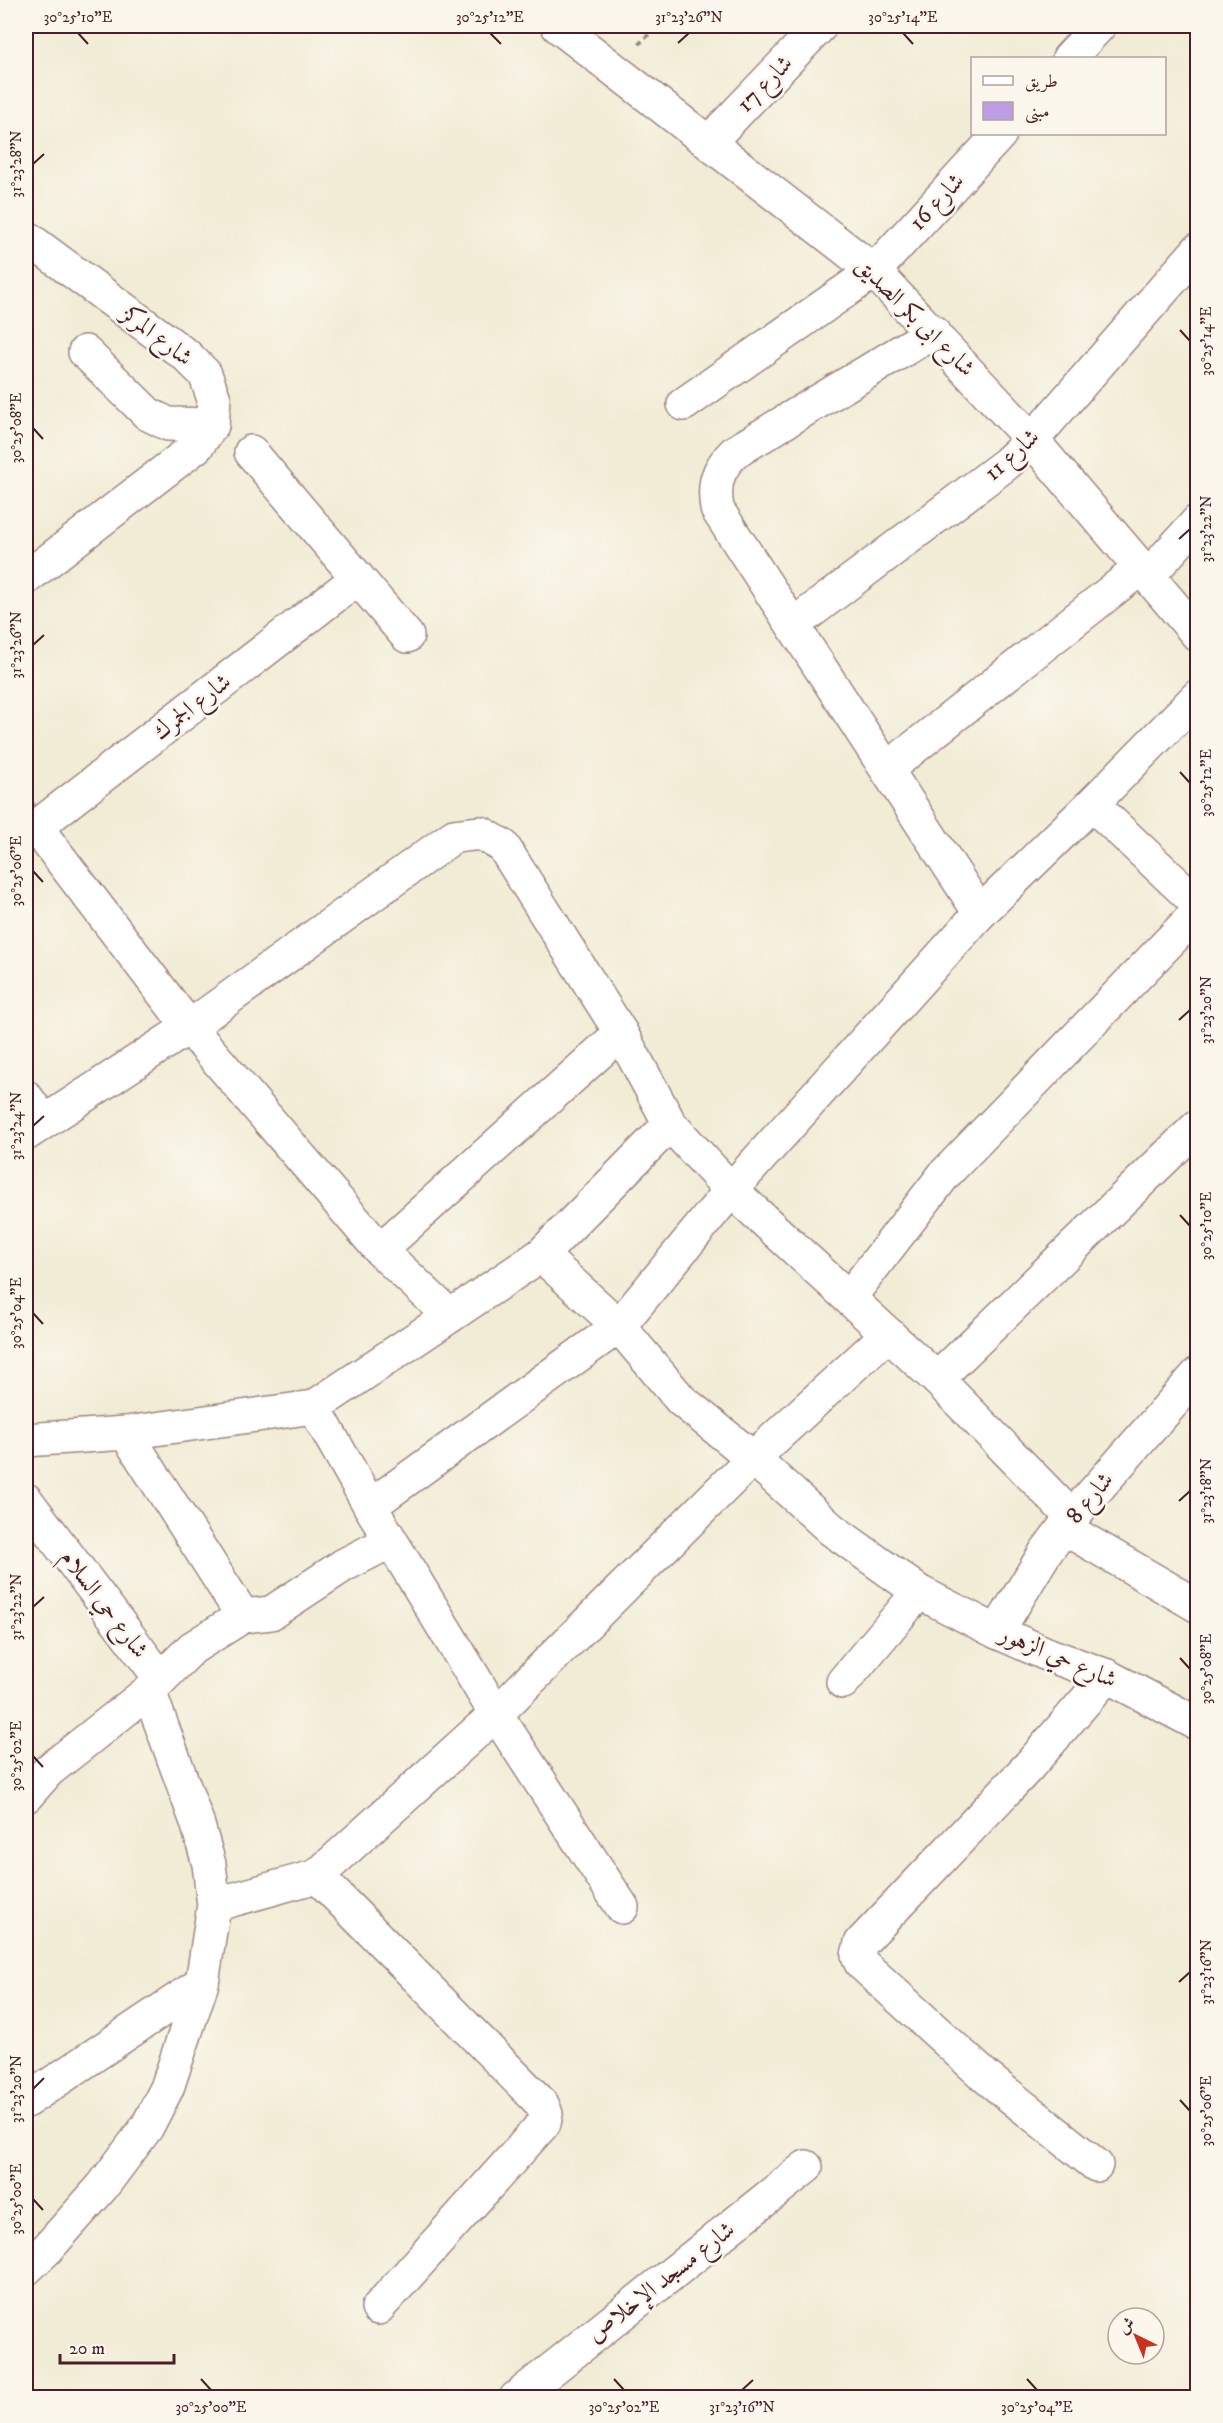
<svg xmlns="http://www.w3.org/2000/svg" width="1223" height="2423" viewBox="0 0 1223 2423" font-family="'IM FELL DW Pica',Amiri,serif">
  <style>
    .building { fill: #bb9ee5 }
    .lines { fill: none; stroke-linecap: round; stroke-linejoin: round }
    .minor-casing { stroke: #9e8680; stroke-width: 36 }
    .path { stroke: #9e8680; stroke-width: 4; stroke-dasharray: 4.5 4.5; stroke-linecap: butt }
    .minor { stroke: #fff; stroke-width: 33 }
    .ticks { fill: none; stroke: #4a1f2b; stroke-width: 2 }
    .labels { text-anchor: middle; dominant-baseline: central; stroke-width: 5; stroke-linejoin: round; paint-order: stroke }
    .street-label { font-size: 24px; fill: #4a1f2b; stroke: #fbf7ec }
    .neatline { fill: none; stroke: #4a1f2b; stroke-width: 2 }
    .ticks-label { font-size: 15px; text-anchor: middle; fill: #4a1f2b }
  </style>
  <rect width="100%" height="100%" fill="#fbf7ec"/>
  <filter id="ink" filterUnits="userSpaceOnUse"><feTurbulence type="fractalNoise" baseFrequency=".0167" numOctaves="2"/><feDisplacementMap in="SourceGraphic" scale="12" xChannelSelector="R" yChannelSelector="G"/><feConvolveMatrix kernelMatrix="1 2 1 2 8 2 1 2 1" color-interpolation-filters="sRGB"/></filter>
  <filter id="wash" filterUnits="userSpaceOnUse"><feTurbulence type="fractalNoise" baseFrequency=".008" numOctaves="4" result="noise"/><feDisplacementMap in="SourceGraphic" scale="24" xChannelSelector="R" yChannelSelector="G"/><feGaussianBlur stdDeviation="1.35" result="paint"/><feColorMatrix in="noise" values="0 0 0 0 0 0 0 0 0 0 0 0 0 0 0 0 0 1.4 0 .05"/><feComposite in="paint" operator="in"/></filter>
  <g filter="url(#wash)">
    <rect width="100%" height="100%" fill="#f1ecd5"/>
    <g id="blocks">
      <path class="building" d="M26,794L43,816L26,829Z"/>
    </g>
  </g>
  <g filter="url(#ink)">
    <use href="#blocks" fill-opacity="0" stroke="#9e8680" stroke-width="1.5"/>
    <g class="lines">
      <defs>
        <g id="minor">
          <path d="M558,26L874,271L1032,440L1198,635"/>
          <path d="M1069,58L1099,26"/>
          <path d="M709,142L820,26"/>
          <path d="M26,237L187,356L205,374L214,399L212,425L197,446L26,578"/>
          <path d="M933,332L735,452C717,469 713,484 717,509L980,913"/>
          <path d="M85,352L148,414L168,424L212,425"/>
          <path d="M684,404L874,271L1000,134"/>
          <path d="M251,452L407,636"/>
          <path d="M1149,575L1198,521"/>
          <path d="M793,625L1006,464L1032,440L1198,250"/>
          <path d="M887,769L1142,567"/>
          <path d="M1092,804L1198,904"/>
          <path d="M36,827L189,1027L380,1250L450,1316"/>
          <path d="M26,835L358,578"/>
          <path d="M26,1097L43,1121"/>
          <path d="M26,1134L189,1027L454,836L481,833L503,846L621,1033L670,1124L731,1190L937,1379L1072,1517"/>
          <path d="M380,1250L621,1033"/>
          <path d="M541,1255L670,1124"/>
          <path d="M849,1298L944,1175L1198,912"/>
          <path d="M937,1379L1198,1126"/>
          <path d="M314,1407L370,1506L496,1714L622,1907"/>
          <path d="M126,1433L243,1616"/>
          <path d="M26,1440L126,1433L314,1407L541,1255L619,1326L681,1400L753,1458L831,1529L919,1592L997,1632L1049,1655L1107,1676L1198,1724"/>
          <path d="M26,1500L161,1679"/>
          <path d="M370,1506L619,1326L731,1190L980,913L1092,804L1198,696"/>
          <path d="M1064,1528L1198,1606"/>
          <path d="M997,1632L1045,1553L1072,1517L1198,1374"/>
          <path d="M843,1682L919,1592"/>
          <path d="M26,1796L48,1771L149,1691L192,1648L243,1616L271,1613L344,1565L391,1541"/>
          <path d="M317,1876L542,2104L546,2114L544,2123L378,2308"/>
          <path d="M214,1905L317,1876L496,1714L753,1458L888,1334"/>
          <path d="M26,2101L202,1983"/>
          <path d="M1096,2165L985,2076L861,1963L858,1955L861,1943L1029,1766L1107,1676"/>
          <path d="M26,2269L47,2249L102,2187L147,2127L167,2088L202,1983L214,1905L209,1864L197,1822L149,1691"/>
          <path d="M516,2398L806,2167"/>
        </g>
      </defs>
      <use href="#minor" class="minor-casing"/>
      <path class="path" d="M639,44L658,26"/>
      <use href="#minor" class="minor"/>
    </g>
  </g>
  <path class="ticks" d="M78,33L88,44M490,33L501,44M903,33L913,44M678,43L689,33M33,164L44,154M1180,330L1190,341M33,428L43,439M1179,539L1190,529M33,645L44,635M1180,772L1190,783M33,871L43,882M1179,1020L1190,1010M33,1126L44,1116M1180,1215L1190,1226M33,1313L43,1324M1179,1501L1190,1491M33,1607L44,1597M1180,1658L1190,1669M33,1756L43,1767M1179,1982L1190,1972M33,2089L44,2078M1180,2100L1190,2111M33,2199L43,2210M201,2379L211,2390M614,2379L624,2390M1027,2379L1037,2390M742,2390L753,2380"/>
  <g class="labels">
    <g class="street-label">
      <text transform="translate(765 84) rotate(-46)">شارع 17</text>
      <text transform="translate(937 202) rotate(-47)">شارع 16</text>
      <text transform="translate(915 317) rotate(45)">شارع ابى بكر الصديق</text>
      <text transform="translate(157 336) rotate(38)">شارع المركز</text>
      <text transform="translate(1012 455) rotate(-42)">شارع 11</text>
      <text transform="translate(192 707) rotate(-38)">شارع الجمرك</text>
      <text transform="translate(1090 1498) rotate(-50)">شارع 8</text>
      <text transform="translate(104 1604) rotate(53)">شارع حي السلام</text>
      <text transform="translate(1058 1657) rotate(23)">شارع حي الزهور</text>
      <text transform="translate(661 2282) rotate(-38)">شارع مسجد الإخلاص</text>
    </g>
  </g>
  <rect width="1223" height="2423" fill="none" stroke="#fbf7ec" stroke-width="66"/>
  <rect x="971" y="57" width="195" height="78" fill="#fbf7ec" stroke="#b4a19f" stroke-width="1.5"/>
  <rect x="983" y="76" width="30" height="9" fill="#ffffff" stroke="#b4a19f" stroke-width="1.5"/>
  <text x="1025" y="87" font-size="18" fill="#4a1f2b">طريق</text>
  <rect x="983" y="102" width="30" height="18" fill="#bb9ee5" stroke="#b4a19f" stroke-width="1.5"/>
  <text x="1025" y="117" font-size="18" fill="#4a1f2b">مبنى</text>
  <g transform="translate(1136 2336) rotate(317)"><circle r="28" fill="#fbf7ec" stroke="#b4a19f" stroke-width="1.5"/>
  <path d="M0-4.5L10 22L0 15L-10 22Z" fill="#c8321e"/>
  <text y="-9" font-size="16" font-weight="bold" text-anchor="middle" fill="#4a1f2b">ش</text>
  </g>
  <path d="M60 2354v9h114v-9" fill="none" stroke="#4a1f2b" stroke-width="3"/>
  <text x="69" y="2354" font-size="18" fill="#4a1f2b" stroke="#fbf7ec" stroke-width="4.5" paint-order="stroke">20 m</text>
  <rect x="33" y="33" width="1157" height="2357" class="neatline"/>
  <g class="ticks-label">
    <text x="78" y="22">30°25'10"E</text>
    <text x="490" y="22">30°25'12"E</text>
    <text x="689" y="22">31°23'26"N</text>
    <text x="903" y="22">30°25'14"E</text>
    <text transform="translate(16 164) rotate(-90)" y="5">31°23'28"N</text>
    <text transform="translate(1206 341) rotate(-90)" y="5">30°25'14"E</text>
    <text transform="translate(16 428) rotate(-90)" y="5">30°25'08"E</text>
    <text transform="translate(1206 529) rotate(-90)" y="5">31°23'22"N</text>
    <text transform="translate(16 645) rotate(-90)" y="5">31°23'26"N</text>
    <text transform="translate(1206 783) rotate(-90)" y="5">30°25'12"E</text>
    <text transform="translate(16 871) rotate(-90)" y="5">30°25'06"E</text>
    <text transform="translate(1206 1010) rotate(-90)" y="5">31°23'20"N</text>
    <text transform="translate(16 1126) rotate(-90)" y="5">31°23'24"N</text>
    <text transform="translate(1206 1226) rotate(-90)" y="5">30°25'10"E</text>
    <text transform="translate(16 1313) rotate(-90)" y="5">30°25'04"E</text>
    <text transform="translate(1206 1491) rotate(-90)" y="5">31°23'18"N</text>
    <text transform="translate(16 1607) rotate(-90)" y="5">31°23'22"N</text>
    <text transform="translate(1206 1669) rotate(-90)" y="5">30°25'08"E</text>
    <text transform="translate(16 1756) rotate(-90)" y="5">30°25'02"E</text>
    <text transform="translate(1206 1972) rotate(-90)" y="5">31°23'16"N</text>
    <text transform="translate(16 2089) rotate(-90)" y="5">31°23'20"N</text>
    <text transform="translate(1206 2111) rotate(-90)" y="5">30°25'06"E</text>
    <text transform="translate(16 2199) rotate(-90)" y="5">30°25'00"E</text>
    <text x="211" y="2412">30°25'00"E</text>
    <text x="624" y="2412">30°25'02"E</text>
    <text x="742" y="2412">31°23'16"N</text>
    <text x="1037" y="2412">30°25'04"E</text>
  </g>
</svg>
